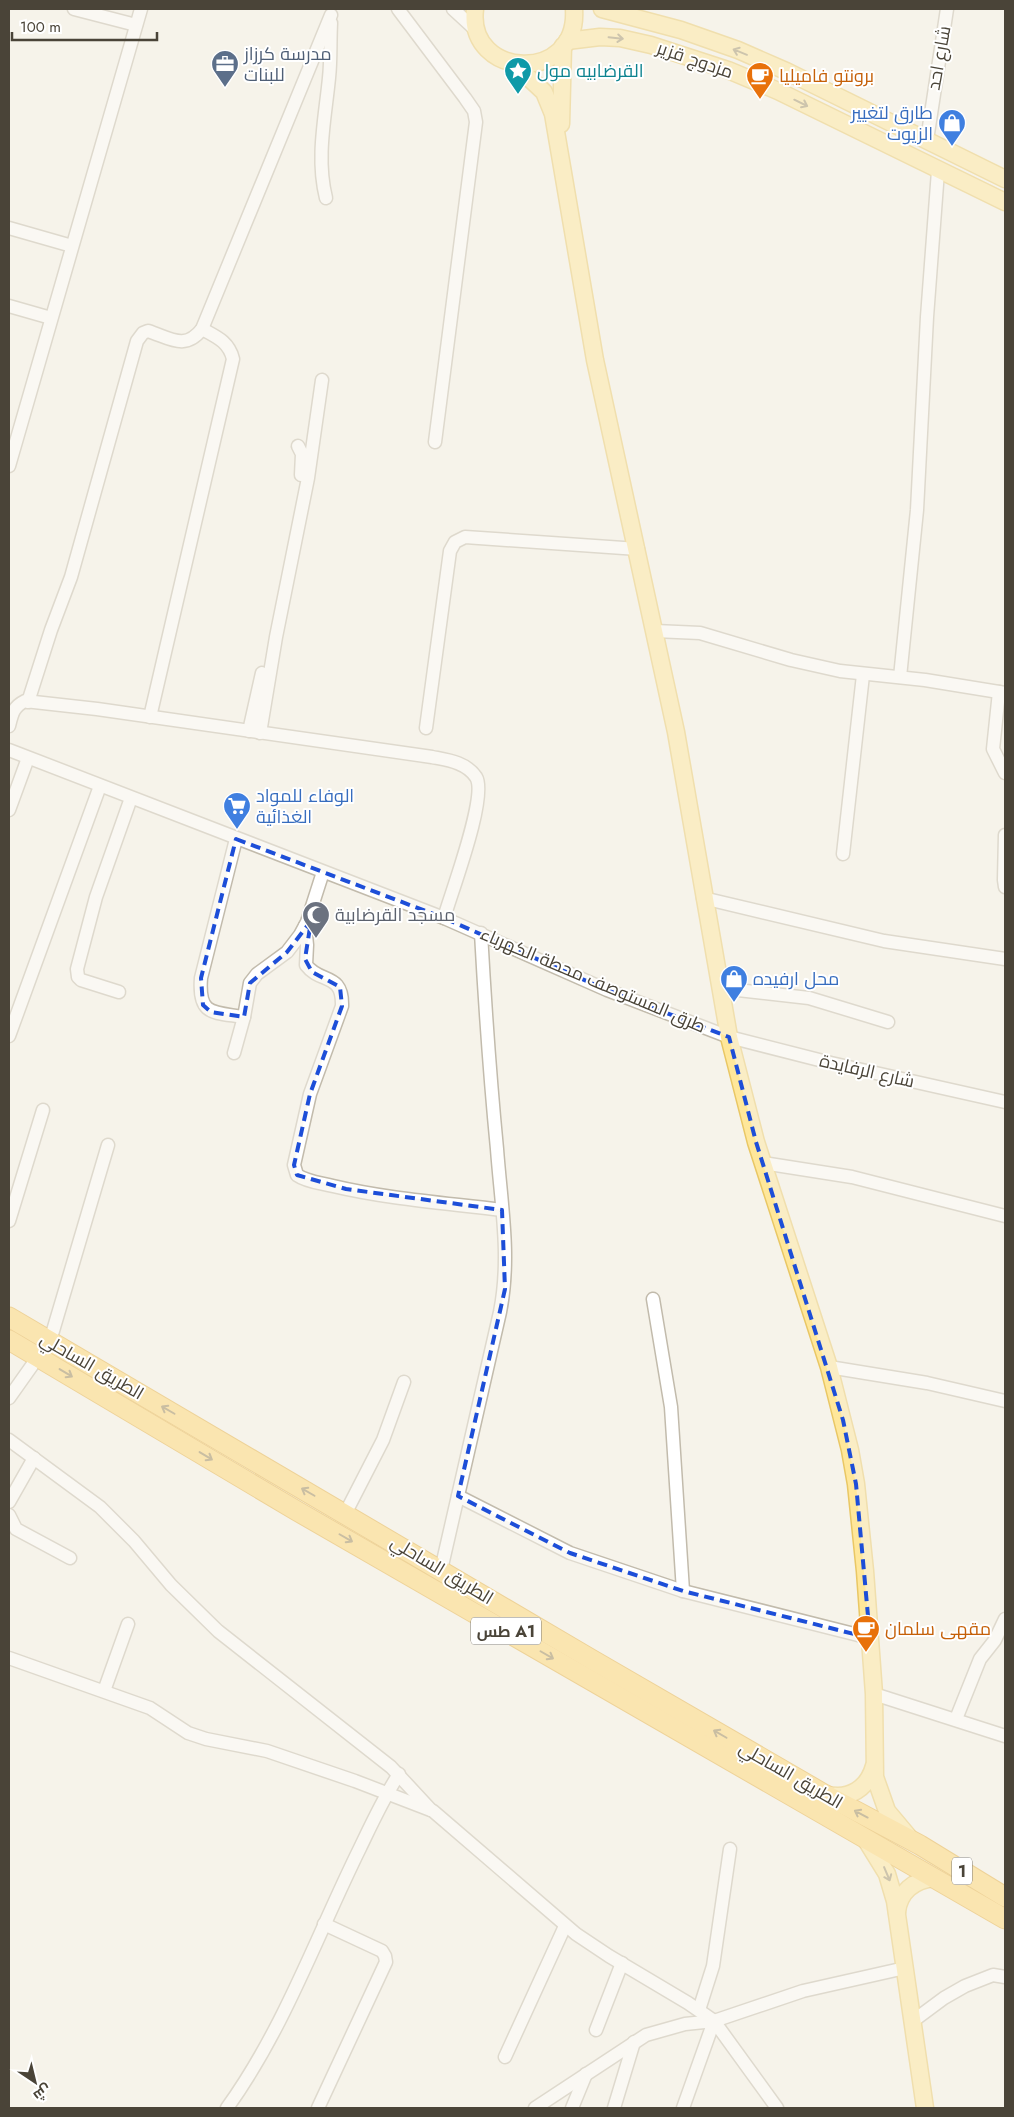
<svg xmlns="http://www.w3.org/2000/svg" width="1014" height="2117" viewBox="0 0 1014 2117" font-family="Jost,Cairo,sans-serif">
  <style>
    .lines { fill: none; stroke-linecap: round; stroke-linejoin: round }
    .minor-casing { stroke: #c2bbac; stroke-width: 15 }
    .major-casing { stroke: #e9c765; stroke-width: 19 }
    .highway-casing { stroke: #e4ac36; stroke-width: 21 }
    .minor { stroke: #fff; stroke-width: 12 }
    .major { stroke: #ffe79a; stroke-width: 16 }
    .highway { stroke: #ffd46c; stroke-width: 19 }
    .oneway { stroke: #9b8d64 }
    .oneway2 { stroke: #927e4d }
    .marked { fill: none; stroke: #1d4ed8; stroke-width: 4; stroke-dasharray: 10 6; stroke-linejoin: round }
    .labels { text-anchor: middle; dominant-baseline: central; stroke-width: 4; stroke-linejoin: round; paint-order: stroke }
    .shield { fill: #fff; stroke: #807c74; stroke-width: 1 }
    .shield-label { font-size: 16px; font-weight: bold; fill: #4a4438 }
    .service-label { font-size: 18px; fill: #4e5e75; stroke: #fff; text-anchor: start }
    .street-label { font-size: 18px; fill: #4a4438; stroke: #fff }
    .culture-label { font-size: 18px; fill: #0d838f; stroke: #fff; text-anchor: start }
    .food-label { font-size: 18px; fill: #c56008; stroke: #fff; text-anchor: start }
    .shop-label { font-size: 18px; fill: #366cbe; stroke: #fff; text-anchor: start }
    .worship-label { font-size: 18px; fill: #5b616d; stroke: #fff; text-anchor: start }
  </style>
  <rect width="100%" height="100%" fill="#f6f3ea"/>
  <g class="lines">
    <defs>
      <g id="minor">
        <path d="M74,9L136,25"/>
        <path d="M398,9L465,98L474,111L476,122L435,442"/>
        <path d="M453,9L478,32"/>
        <path d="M927,140L947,9"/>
        <path d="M326,198C316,158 325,119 329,78C331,60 330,41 331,23"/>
        <path d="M9,228L72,246"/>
        <path d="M9,306L51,318"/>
        <path d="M298,446L302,454L301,475"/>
        <path d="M9,466L141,9"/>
        <path d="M655,631L700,633L791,660L840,671L925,680L1005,693"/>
        <path d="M900,677L917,510L927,317L938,171"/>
        <path d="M999,692L993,749L1005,773"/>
        <path d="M28,702L51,630L71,577L137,341L143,333L148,331C170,338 185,351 202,329L331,15"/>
        <path d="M150,717L233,359C229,342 217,337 202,329"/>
        <path d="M9,726C12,714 13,707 25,701L97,709L432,757C447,760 466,762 476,777C488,796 451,893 444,918"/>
        <path d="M426,728L450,551L455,542L465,537L638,549"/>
        <path d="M249,731L262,673"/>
        <path d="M260,733L276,637L308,478L322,380"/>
        <path d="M9,750L444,918L607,990L729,1037L831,1063L1005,1102"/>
        <path d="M9,810L28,758"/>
        <path d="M1005,835L1004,880L1005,887"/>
        <path d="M236,839L201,978C198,1016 213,1012 244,1017"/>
        <path d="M843,854L863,675"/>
        <path d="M703,898L884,941L1005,959"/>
        <path d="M305,926L307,945L306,965C320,984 343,972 342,1006L310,1094L294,1165L297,1175C307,1182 321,1183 333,1186C388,1199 446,1203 502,1210"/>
        <path d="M720,988L809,998L888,1022"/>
        <path d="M119,992L81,980L78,977L77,969L96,897L131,798"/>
        <path d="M9,1036L100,786"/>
        <path d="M234,1053L244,1017L250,983L257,974L287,952L300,935L307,922L323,872"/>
        <path d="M763,1163L852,1177L1005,1216"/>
        <path d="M9,1221L43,1110"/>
        <path d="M653,1299L671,1407L683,1591"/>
        <path d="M50,1341L108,1145"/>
        <path d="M829,1367L927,1383L1005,1401"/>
        <path d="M9,1398L38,1357"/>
        <path d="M9,1440L100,1507L134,1541L171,1585L218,1631L391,1767L431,1810"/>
        <path d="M458,1496L570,1553L683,1591L870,1638"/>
        <path d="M9,1502L34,1458"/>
        <path d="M345,1514L383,1440L404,1382"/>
        <path d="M9,1515L16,1529L70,1558"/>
        <path d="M441,1570L500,1312C511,1257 501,1204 497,1149C490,1077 485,1005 481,933"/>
        <path d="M9,1658L150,1708L188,1733L206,1739L267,1751L355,1781L433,1811L576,1934L609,1956L688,2003L714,2021L777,2108"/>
        <path d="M104,1691L128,1624"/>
        <path d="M874,1694L1005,1736"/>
        <path d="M956,1719L980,1659L995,1640L1005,1619"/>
        <path d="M699,2010L713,1966L730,1849"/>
        <path d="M913,2021L944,1998L965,1986L993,1975L1005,1977"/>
        <path d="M596,2030L622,1963"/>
        <path d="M505,2057L565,1926"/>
        <path d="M227,2108C284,2029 317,1935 360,1848C372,1823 384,1797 399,1774"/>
        <path d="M318,2108L386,1962L385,1956L382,1951L324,1924"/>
        <path d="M535,2108L646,2035L685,2024L714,2021L803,1991L905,1968"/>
        <path d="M572,2108L586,2074"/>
        <path d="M614,2108L634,2042"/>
        <path d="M683,2108L714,2021"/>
      </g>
      <g id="major">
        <path d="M475,9C466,79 579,85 574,9"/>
        <path d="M602,9L681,30L738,50L786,71L1005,179"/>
        <path d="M567,41L600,37L620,38L651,45L728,70L778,91L1005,202"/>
        <path d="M514,64L544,92L553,114L595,360L676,732L729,1037L756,1142L829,1367L850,1450L856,1484L865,1571L874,1694L875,1777L887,1811L908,1836"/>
        <path d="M561,124L563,46"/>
        <path d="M825,1794C849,1801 868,1788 874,1766"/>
        <path d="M866,1840L887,1874L895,1901L925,2108"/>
        <path d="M897,1912C899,1892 914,1880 934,1878"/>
      </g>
      <g id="highway">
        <path d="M9,1317L591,1659L824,1794L920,1845L1005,1897"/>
        <path d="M9,1340L297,1511L1005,1919"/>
      </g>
    </defs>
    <use href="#minor" class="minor-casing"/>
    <use href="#major" class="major-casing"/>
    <use href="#highway" class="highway-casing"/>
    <use href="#minor" class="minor"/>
    <use href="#major" class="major"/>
    <use href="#highway" class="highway"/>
  </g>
  <defs><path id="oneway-shaft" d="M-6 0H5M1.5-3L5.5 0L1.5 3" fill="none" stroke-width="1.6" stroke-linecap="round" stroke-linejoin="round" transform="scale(1.25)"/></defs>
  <g class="oneway">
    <use href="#oneway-shaft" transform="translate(616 38) rotate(6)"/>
    <use href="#oneway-shaft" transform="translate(740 52) rotate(-158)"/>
    <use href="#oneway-shaft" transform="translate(801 103) rotate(26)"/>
    <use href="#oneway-shaft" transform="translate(887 1874) rotate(67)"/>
  </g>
  <g class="oneway2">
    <use href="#oneway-shaft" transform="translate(66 1373) rotate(31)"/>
    <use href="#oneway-shaft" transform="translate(168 1410) rotate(-150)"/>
    <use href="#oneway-shaft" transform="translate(206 1456) rotate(31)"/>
    <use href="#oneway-shaft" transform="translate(308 1492) rotate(-150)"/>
    <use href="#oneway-shaft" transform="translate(346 1538) rotate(30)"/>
    <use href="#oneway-shaft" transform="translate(547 1655) rotate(30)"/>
    <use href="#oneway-shaft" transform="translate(720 1734) rotate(-150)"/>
    <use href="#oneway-shaft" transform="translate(861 1814) rotate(-152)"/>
  </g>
  <path d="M0 0H1014V2117H0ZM236,839L444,918L607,990L729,1037L756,1142L843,1420L856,1484L870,1638L683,1591L570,1553L458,1496L505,1289L502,1210L346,1189L297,1175L294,1165L310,1094L342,1006L340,987L312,972L305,959L311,921L287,952L250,983L244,1017L211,1012L203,1005L201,978Z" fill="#f6f3ea" fill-opacity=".55" fill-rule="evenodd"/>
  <path class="marked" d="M236,839L444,918L607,990L729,1037L756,1142L843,1420L856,1484L870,1638L683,1591L570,1553L458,1496L505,1289L502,1210L346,1189L297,1175L294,1165L310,1094L342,1006L340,987L312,972L305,959L311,921L287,952L250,983L244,1017L211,1012L203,1005L201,978Z"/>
  <defs>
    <symbol id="office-pin" viewBox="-11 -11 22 30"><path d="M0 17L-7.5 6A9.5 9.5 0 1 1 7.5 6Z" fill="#5c6f8a" stroke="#fff"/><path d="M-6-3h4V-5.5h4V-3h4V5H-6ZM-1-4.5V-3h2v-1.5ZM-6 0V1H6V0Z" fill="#fff"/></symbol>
    <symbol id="sight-pin" viewBox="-11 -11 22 30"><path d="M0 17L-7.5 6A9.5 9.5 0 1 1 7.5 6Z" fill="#0f9aa8" stroke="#fff"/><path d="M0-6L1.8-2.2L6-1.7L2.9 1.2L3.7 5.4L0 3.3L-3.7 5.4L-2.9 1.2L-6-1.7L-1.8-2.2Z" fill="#fff"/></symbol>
    <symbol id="cafe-pin" viewBox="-11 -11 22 30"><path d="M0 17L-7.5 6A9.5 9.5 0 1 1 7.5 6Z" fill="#e8710a" stroke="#fff"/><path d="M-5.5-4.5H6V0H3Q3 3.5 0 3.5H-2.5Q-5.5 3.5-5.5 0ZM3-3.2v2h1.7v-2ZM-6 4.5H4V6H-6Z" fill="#fff"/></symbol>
    <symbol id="shop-pin" viewBox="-11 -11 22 30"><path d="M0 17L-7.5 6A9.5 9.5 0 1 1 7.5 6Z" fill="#3f7fe0" stroke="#fff"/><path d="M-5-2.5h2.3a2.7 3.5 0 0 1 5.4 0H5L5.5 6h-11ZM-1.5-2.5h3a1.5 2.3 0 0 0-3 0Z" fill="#fff"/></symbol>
    <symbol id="supermarket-pin" viewBox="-11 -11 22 30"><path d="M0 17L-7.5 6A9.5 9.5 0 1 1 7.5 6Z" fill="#3f7fe0" stroke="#fff"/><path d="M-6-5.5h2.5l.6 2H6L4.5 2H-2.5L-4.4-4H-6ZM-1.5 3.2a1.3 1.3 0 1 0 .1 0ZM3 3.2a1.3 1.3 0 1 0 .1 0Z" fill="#fff"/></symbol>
    <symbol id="mosque-pin" viewBox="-11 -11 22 30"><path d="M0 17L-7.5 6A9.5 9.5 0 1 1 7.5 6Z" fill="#6b7280" stroke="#fff"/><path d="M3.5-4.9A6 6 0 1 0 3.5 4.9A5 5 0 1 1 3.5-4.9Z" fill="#fff"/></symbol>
  </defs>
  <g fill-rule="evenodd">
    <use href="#office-pin" x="209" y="48" width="32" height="43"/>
    <use href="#sight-pin" x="502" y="55" width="32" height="43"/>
    <use href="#cafe-pin" x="744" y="60" width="32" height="43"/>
    <use href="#shop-pin" x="936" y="107" width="32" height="43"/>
    <use href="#supermarket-pin" x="221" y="790" width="32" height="43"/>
    <use href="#mosque-pin" x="300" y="899" width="32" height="43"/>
    <use href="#shop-pin" x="718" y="963" width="32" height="43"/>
    <use href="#cafe-pin" x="850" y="1613" width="32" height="43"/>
  </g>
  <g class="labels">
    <g class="shield">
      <rect x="471" y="1617.5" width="70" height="27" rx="4"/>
      <rect x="952" y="1857.5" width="20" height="27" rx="4"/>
    </g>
    <g class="shield-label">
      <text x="506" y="1631">طس A1</text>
      <text x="962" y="1871">1</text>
    </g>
    <g class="service-label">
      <text x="244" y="54">مدرسة كرزاز<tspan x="244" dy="21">للبنات</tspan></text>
    </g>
    <g class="street-label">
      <text transform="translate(939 58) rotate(-80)">شارع احد</text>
      <text transform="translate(695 60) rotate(19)">مزدوج قزير</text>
      <text transform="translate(593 980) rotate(23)">طرق المستوصف محطة الكهرباء</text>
      <text transform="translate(867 1071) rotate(13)">شارع الرفايدة</text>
      <text transform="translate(92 1366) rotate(30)">الطريق الساحلي</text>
      <text transform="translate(442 1570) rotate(31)">الطريق الساحلي</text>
      <text transform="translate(791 1775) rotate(30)">الطريق الساحلي</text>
    </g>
    <g class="culture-label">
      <text x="537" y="71">القرضابيه مول</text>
    </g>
    <g class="food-label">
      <text x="779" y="76">برونتو فاميليا</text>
      <text x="885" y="1629">مقهى سلمان</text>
    </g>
    <g class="shop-label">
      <text x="933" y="113" text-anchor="end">طارق لتغيير<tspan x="933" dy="21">الزيوت</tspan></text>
      <text x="256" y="796">الوفاء للمواد<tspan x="256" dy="21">الغذائية</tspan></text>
      <text x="753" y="979">محل ارفيده</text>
    </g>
    <g class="worship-label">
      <text x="335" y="915">مسجد القرضابية</text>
    </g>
  </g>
  <rect width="1014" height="2117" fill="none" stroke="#4a4438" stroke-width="20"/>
  <g transform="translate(35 2082) rotate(145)" stroke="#ffffff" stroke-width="4" paint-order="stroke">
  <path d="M0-4L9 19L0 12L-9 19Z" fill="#4a4438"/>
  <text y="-8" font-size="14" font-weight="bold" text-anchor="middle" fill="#4a4438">ش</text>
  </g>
  <path d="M12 32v8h145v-8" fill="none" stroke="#4a4438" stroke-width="2.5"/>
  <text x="20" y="32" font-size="15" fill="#4a4438" stroke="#ffffff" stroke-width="4" paint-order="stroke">100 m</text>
</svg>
